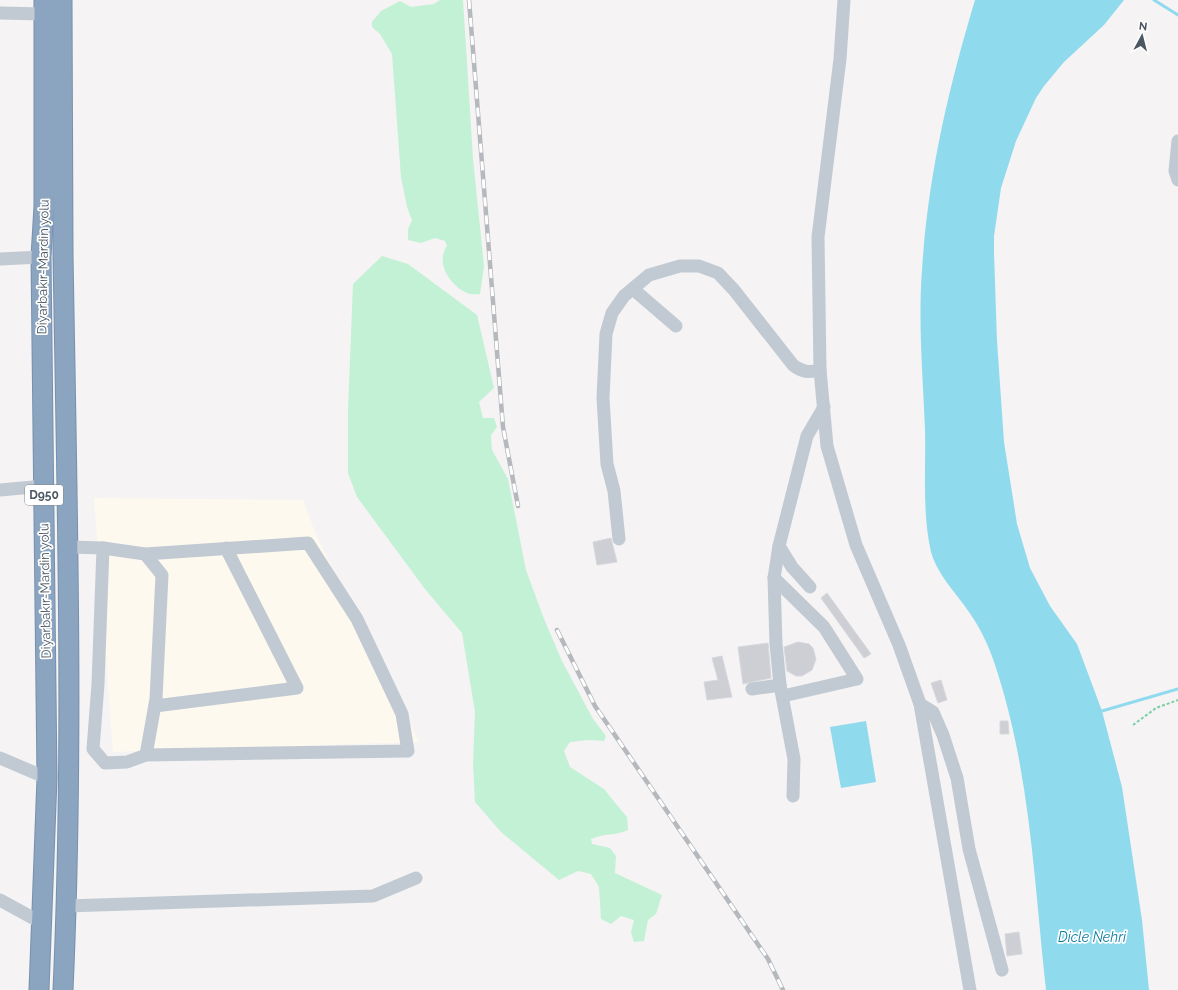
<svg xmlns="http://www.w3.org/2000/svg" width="1178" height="990" viewBox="0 0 1178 990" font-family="Raleway,sans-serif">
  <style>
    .commercial { fill: #fdf9ef }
    .green { fill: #c3f1d5 }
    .water { fill: #90daee }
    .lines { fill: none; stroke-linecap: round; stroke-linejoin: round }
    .stream { stroke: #90daee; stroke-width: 3 }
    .building { fill: #cdcfd5; stroke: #d7d9de }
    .highway-casing { stroke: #7690ad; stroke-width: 21 }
    .path { stroke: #7ad0a6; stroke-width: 2; stroke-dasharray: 3 2; stroke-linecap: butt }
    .minor { stroke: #c1cad2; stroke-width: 13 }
    .highway { stroke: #8ba5c1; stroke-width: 19 }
    .rail-casing { stroke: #b5b8bd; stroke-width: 4.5 }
    .rail { stroke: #fff; stroke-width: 3; stroke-dasharray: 9; stroke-linecap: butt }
    .labels { text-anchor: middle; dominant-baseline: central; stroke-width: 3.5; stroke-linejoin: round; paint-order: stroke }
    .shield { fill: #fff; stroke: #808990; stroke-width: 1 }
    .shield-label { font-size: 12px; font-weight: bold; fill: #4a5661 }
    .street-label { font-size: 13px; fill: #4a5661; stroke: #fff }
    .water-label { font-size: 14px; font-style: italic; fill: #0c7c9b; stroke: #fff }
  </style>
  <rect width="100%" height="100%" fill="#f5f3f3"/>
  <path class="commercial" d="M94,498L303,500L316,535L419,742L113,752Z"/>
  <g class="green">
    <path d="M440,0H463L473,159L484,266L480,294C476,294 470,295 467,293C450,285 435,263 447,246L445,241L435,238L421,243L408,240V229L412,220L407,207L401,177L392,54L380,34L372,27V22L381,11L400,1L411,7L434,4Z"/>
    <path d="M382,256L408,264L477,315L494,388L479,402L483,418H494L497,427L491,435L492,450L508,479L526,570L544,619L562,661L593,719L606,736L604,741L588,740L570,742L564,751L570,767L604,789L616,804L627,817L628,830C616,836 603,833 591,839L592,844L610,848L616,856L615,873L662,895L656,914L648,920L644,941L634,942L631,932L634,920L621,916L611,924L601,919L599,887L591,874L578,871L559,880L501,832L475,802L473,764L475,712L462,633L425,589L357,497L348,473V410L353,284Z"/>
  </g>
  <g class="water">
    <path d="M975,0H1124L1104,25L1064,62L1044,86L1036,98L1016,141L1001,188L994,236V253L997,341L1004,442L1017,524L1030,568L1050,606L1077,644L1102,711L1122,787L1142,920L1149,990H1046C1034,881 1030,767 994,662C988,644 980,628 969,612C956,593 937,574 931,552C922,512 926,470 925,429C923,377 918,323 922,270C928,176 948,90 975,0Z"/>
    <path d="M866,721L876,782L841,788L830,727Z"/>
  </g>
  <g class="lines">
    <g class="stream">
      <path d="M1154,0L1178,15"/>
      <path d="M1102,711L1178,689"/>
    </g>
  </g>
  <g class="building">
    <path d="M611,538L617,562L597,565L593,542Z"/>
    <path d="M827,593L871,654L864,658L821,598Z"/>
    <path d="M798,642L809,644L813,648L816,659L812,670L802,676H796L787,671L784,647Z"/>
    <path d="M768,643L771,678L743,684L738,647Z"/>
    <path d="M722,656L732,697L707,700L704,682L718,680L712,658Z"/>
    <path d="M941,680L947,700L938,703L931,683Z"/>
    <path d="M1000,721H1008L1009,734H1000Z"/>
    <path d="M1019,932L1022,954L1007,956L1005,934Z"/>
  </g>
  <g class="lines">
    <defs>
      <g id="highway">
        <path d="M62,0C63,85 62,169 63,254C67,499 74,745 63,990"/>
        <path d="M39,990L47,778L41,257L44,206V0"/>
      </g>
    </defs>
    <use href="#highway" class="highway-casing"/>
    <path class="path" d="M1133,725L1156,708L1178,700"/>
    <g class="minor">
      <path d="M844,0L840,59L818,237L820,370L827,446L856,545L899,645L920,704L970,990"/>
      <path d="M0,13L44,14"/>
      <path d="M1178,141L1175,171L1178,180"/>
      <path d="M0,259L41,257"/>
      <path d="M633,289L676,326"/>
      <path d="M0,490L44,486"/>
      <path d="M619,539L614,491L607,464L603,398L606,334L612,313L624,296L649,275L680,266H699L718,273L734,290L793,365C802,372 809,373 820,370"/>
      <path d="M779,546L792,567L810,587"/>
      <path d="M69,547L103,548L145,554L308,543L357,619L402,714L408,751L146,755L156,699L162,575L145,554"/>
      <path d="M103,548L98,684L93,749L105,763L127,762L146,755"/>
      <path d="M774,578L824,627L857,679L783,696"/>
      <path d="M752,689L780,685"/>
      <path d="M920,704L933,712L943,735L957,778L969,849L1002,970"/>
      <path d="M155,706L297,688L226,548"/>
      <path d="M0,758L47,778"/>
      <path d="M793,796L794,759L780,685L776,644L774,578L779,546L807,436L824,407"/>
      <path d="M0,900L42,923"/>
      <path d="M67,906L373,896L416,878"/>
    </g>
    <use href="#highway" class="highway"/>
    <defs>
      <g id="rail">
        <path d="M469,0L503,427L518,506"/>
        <path d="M557,630L595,706L768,959L783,990"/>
      </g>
    </defs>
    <use href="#rail" class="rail-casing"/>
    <use href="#rail" class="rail"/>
  </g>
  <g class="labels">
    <rect class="shield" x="25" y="485" width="38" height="20" rx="3"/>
    <g class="shield-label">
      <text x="44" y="495">D950</text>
    </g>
    <g class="street-label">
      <text transform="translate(43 267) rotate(-89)">Diyarbakır-Mardin yolu</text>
      <text transform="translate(45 591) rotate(-91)">Diyarbakır-Mardin yolu</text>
    </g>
    <g class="water-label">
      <text x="1092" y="937">Dicle Nehri</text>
    </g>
  </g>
  <g transform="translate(1142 36) rotate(7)" stroke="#ffffff" stroke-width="3" paint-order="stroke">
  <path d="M0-3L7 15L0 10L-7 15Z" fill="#4a5661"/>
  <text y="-6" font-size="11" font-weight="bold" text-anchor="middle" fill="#4a5661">N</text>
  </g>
</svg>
